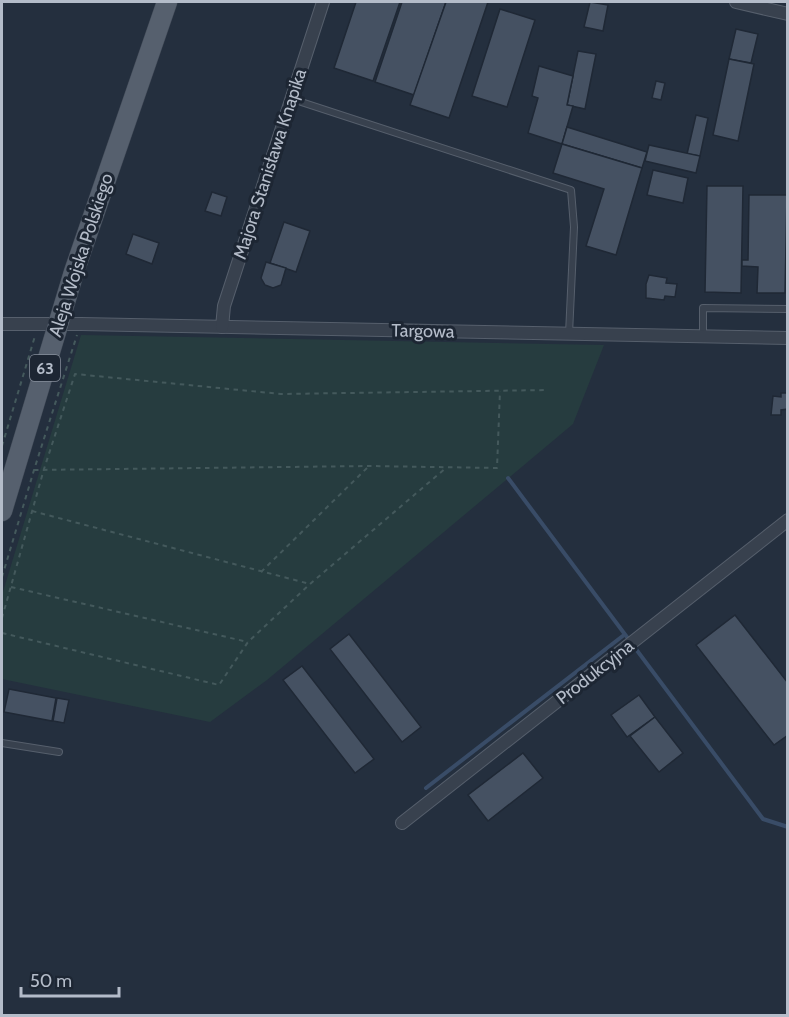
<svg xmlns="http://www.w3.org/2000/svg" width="789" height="1017" viewBox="0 0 789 1017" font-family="Cabin,sans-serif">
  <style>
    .green { fill: #263c3f }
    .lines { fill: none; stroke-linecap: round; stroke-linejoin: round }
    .stream { stroke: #394c67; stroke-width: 4 }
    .building { fill: #455162; stroke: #1f2835; stroke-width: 1.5 }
    .lane-casing { stroke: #565f6c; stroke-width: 8 }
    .street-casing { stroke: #565f6c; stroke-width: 14 }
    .primary-casing { stroke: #414a57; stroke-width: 21 }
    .path { stroke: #44595c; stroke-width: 2; stroke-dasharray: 4.5 4.5; stroke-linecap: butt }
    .lane { stroke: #38414e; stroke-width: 6 }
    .street { stroke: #38414e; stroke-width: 12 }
    .primary { stroke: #56606e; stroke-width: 20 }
    .labels { text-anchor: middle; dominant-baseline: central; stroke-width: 6; stroke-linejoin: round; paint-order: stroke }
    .shield { fill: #1d2633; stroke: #878f9c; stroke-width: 1.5 }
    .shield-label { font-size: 16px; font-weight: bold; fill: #b4bcc9 }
    .street-label { font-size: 18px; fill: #b4bcc9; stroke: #1d2633 }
  </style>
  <rect width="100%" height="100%" fill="#242f3e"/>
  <path class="green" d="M81,335L604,345L573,424L267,680L210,722L2,679V595Z"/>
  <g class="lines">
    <g class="stream">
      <path d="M508,478L763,819L788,827"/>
      <path d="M426,788L624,635"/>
    </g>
  </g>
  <g class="building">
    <path d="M356,2H400L373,81L334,68Z"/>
    <path d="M402,2H446L414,95L375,82Z"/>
    <path d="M446,2H488L449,118L410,105Z"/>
    <path d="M590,2L608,5L603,31L584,27Z"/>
    <path d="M500,9L535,20L507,107L472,96Z"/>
    <path d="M736,29L758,34L751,63L729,59Z"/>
    <path d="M578,51L596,54L585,109L567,105Z"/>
    <path d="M729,59L754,64L738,141L713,135Z"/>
    <path d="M539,66L573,76L567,105L573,106L562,144L528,133L538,98L532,96Z"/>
    <path d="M656,81L665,83L661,100L652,98Z"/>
    <path d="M696,115L708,118L700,156L687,154Z"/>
    <path d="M567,127L647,152L642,168L562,144Z"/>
    <path d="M562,144L642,168L616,255L586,246L604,189L553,173Z"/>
    <path d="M649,145L700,156L696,173L645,161Z"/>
    <path d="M653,170L688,178L683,203L647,195Z"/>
    <path d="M707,186H743L741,293L705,292Z"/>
    <path d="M212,192L227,197L221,216L205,211Z"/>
    <path d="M749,195H787L785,293H757L758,267L742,266V260H748Z"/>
    <path d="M284,222L310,231L296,272L270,263Z"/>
    <path d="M133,234L159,243L152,264L126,254Z"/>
    <path d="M266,262L286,268L281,285L273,288L265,285L261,278Z"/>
    <path d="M649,275L667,278L666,283L677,284L675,297L665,296L664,300L646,298V284Z"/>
    <path d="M781,393H788V409L781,410V415H771L773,396L781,397Z"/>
    <path d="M735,615L788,683V735L774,745L696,645Z"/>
    <path d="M349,634L421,727L402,742L330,649Z"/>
    <path d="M302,666L374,759L355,773L283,680Z"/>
    <path d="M9,689L56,698L52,721L4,712Z"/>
    <path d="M639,695L655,717L627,737L611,715Z"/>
    <path d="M57,698L69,700L64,723L53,721Z"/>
    <path d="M655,717L683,753L659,772L630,736Z"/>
    <path d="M523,753L543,778L488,821L468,795Z"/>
  </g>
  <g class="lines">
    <defs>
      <g id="lane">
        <path d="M292,99L571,190L574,227L569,334"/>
        <path d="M703,336V308L788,309"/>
        <path d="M2,743L59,752"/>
      </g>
      <g id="street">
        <path d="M736,2L788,14"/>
        <path d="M2,324H81L788,338"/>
        <path d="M222,327L224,306L323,2"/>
        <path d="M402,823L788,520"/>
      </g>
      <path id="primary" d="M2,511L74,272L167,2"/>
    </defs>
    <use href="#lane" class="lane-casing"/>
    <use href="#street" class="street-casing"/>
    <use href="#primary" class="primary-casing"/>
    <g class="path">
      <path d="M2,446L35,336"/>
      <path d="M34,470L369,466L497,468L500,391"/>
      <path d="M32,511L310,584"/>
      <path d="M261,572L368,467"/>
      <path d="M2,577L34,470L77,335"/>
      <path d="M11,587L248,642"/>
      <path d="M2,618L44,469L75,374L281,394L548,390"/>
      <path d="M2,633L219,685L248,642L310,584L447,467"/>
    </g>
    <use href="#lane" class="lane"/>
    <use href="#street" class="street"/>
    <use href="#primary" class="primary"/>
  </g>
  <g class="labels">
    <rect class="shield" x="30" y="355" width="30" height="26" rx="4.5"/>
    <g class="shield-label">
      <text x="45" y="368">63</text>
    </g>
    <g class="street-label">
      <text transform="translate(270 164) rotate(-72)">Majora Stanisława Knapika</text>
      <text transform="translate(81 255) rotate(-72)">Aleja Wojska Polskiego</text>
      <text transform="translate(423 331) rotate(1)">Targowa</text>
      <text transform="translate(595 672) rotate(-38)">Produkcyjna</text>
    </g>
  </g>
  <rect width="789" height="1017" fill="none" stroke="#b4bcc9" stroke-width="6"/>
  <path d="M21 987v9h98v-9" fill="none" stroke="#b4bcc9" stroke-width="3"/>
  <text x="30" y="987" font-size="18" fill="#b4bcc9" stroke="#1d2633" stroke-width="4.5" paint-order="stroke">50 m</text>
</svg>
